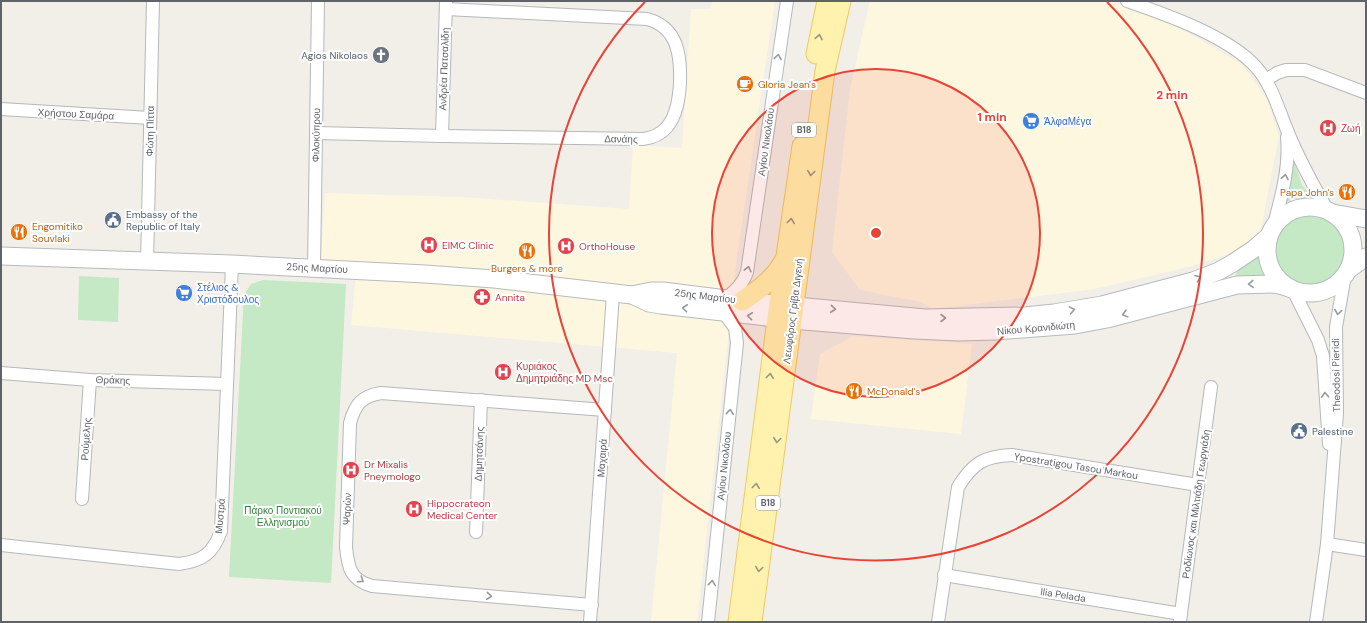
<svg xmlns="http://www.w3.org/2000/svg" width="1367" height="623" viewBox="0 0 1367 623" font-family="'DM Sans',sans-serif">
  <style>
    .commercial { fill: #fef7e0 }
    .green { fill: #c5e8c5 }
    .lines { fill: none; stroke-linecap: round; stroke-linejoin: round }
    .street-casing { stroke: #b5b8bc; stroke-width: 14 }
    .secondary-casing { stroke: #b6babf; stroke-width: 19 }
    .primary-casing { stroke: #f2c960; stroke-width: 21 }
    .street { stroke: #fff; stroke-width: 12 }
    .secondary { stroke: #fff; stroke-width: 17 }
    .primary { stroke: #fff2af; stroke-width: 19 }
    .oneway { stroke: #979581 }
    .oneway2 { stroke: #979a9d }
    .ring { fill: none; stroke: #ea4335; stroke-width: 2 }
    .labels { text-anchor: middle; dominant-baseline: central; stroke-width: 4; stroke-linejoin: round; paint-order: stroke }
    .shield { fill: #fff; stroke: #8f9295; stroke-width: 1 }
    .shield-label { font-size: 9px; font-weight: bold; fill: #5f6368 }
    .worship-label { font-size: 10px; fill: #5b616d; stroke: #fff; text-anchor: end }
    .street-label { font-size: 10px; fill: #5f6368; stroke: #fff }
    .food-label { font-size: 10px; fill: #c56008; stroke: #fff; text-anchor: start }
    .shop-label { font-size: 10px; fill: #366cbe; stroke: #fff; text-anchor: start }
    .health-label { font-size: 10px; fill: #be3a42; stroke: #fff; text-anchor: start }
    .service-label { font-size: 10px; fill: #4e5e75; stroke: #fff; text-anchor: start }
    .park-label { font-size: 10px; fill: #348238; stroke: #fff }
    .centre { fill: #ea4335; stroke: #fff; stroke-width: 2 }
    .ring-label { font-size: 12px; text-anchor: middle; font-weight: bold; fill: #ea4335; stroke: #fff; stroke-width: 4; stroke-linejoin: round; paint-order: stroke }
  </style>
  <rect width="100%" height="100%" fill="#f1efe8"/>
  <g class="commercial">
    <path d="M712,1H775L737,257L697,622H651L677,353L351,325L356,275L320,271L325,193L461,197L629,209L633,145L682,148L691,9H711Z"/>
    <path d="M870,1H1113L1168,21L1242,64L1268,101L1279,136L1260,233L1245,249L1188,267L1095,289L933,309L921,302L860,290L832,252L850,89Z"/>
    <path d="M853,336L972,344L961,434L811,419L820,354Z"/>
  </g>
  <g class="green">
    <path d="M1293,158L1302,185L1313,198C1301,197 1291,198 1281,206Z"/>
    <circle cx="1310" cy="251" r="36"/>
    <path d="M1260,254C1259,264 1262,272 1268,280L1237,279L1236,272Z"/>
    <path d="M79,276L119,278L118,322L78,320Z"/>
    <path d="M263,280L346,284L331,583L229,577L244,295L251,284Z"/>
  </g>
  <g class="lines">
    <defs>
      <g id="street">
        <path d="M1127,1C1167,15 1228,36 1256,67C1272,85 1278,108 1287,130C1298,158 1313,185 1328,211"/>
        <path d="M1266,80L1277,73L1286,70H1305L1366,93"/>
        <path d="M1,109L150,118"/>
        <path d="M316,133L442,136L643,139C652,138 661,134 667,127C677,115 679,98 680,83C681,56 678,27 647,19L446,9"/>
        <path d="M442,136L446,2"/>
        <path d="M1273,228C1281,198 1290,168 1287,137"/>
        <path d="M147,262L153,1"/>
        <path d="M314,268L318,1"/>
        <path d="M1293,290L1318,340L1323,356L1329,444"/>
        <path d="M725,299C735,291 743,284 747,272L787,1"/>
        <path d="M1,373L90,380L226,384"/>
        <path d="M82,499L90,380"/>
        <path d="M476,532L481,400"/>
        <path d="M1327,544L1366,550"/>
        <path d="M1,545L179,564C202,561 213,554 221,531L232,264"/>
        <path d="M944,575L1181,614"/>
        <path d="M592,605L372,586C350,580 348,567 346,547L350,423C355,404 362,396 381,393L605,410"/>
        <path d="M1180,621L1211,387"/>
        <path d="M590,622L613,294"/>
        <path d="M708,622L737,343L735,328L724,313"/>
        <path d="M938,622L958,487C973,463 984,456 1012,455L1198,485"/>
        <path d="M1316,622L1327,544L1337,414L1336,327L1345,275"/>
      </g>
      <g id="secondary">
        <circle cx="1310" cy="250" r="43"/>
        <path d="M1332,213L1366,219"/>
        <path d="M1,256L232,264L425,274L494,279L632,295L649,303L661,305L792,320L914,330L959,332L996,331L1075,325L1107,319L1237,285L1276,284L1290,288"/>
        <path d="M1348,270L1366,257"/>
        <path d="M632,295L651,291H663L742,301L925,318L1024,316L1054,313L1102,305L1193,281L1219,271L1233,263L1254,249L1269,236"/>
      </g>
      <g id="primary">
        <path d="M816,54L827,1"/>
        <path d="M742,301C759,290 774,279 784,261"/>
        <path d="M738,622L779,304L802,146"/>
        <path d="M752,622L825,71L841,1"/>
      </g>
    </defs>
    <use href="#street" class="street-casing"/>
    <use href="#secondary" class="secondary-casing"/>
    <use href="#primary" class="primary-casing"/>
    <use href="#street" class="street"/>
    <use href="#secondary" class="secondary"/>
    <use href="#primary" class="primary"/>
  </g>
  <defs><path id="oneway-chevron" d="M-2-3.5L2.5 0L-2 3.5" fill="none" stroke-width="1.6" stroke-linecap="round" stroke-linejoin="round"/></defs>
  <g class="oneway">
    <use href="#oneway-chevron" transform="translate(819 37) rotate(-79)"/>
    <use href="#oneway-chevron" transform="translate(811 173) rotate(97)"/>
    <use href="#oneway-chevron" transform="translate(791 221) rotate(-82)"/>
    <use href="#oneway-chevron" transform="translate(770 376) rotate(-83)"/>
    <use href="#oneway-chevron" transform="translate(777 440) rotate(98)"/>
    <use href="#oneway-chevron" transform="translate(756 486) rotate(-83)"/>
    <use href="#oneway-chevron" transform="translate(759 569) rotate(98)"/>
  </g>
  <g class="oneway2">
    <use href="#oneway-chevron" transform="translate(778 57) rotate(-81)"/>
    <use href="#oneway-chevron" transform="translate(1285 177) rotate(-79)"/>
    <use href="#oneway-chevron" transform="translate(748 269) rotate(-76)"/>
    <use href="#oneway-chevron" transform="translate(1198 278) rotate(-21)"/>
    <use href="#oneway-chevron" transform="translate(1251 284) rotate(178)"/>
    <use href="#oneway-chevron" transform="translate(685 308) rotate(-173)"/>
    <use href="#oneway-chevron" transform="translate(833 309) rotate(6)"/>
    <use href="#oneway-chevron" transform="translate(1072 310) rotate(-10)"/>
    <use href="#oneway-chevron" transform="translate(1338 312) rotate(99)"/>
    <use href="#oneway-chevron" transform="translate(1125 314) rotate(165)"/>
    <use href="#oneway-chevron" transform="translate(750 316) rotate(-174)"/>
    <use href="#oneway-chevron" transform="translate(943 318)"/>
    <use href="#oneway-chevron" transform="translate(1325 395) rotate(-93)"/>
    <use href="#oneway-chevron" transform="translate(730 412) rotate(-84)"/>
    <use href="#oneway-chevron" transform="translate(361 580) rotate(34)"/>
    <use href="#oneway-chevron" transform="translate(712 583) rotate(-84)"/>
    <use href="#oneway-chevron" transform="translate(489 596) rotate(5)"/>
  </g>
  <circle cx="876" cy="233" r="164" fill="#ea4335" fill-opacity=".12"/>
  <g class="ring">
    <circle cx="876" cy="233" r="164"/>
    <path d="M1107 2A327 327 0 1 1 645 2"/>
  </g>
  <defs>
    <symbol id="church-disc" viewBox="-11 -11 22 22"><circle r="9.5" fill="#6b7280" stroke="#fff"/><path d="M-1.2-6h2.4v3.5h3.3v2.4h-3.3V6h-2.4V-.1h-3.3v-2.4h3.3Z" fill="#fff"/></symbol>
    <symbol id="cafe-disc" viewBox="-11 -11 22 22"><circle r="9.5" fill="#e8710a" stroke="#fff"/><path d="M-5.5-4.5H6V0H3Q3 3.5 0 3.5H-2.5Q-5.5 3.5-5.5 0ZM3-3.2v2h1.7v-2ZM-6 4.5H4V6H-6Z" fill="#fff"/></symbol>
    <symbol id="supermarket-disc" viewBox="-11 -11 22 22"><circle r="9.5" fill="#3f7fe0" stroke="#fff"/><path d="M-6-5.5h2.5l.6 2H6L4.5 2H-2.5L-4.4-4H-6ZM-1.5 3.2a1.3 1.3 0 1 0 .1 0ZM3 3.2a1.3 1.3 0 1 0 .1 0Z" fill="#fff"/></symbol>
    <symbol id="hospital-disc" viewBox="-11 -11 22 22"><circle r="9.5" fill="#e0444e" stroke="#fff"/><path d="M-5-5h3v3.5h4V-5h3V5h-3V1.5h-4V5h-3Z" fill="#fff"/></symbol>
    <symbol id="restaurant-disc" viewBox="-11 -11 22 22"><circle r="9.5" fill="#e8710a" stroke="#fff"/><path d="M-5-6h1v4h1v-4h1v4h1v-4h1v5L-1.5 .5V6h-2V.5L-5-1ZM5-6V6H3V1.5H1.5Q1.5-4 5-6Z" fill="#fff"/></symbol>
    <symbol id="civic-disc" viewBox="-11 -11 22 22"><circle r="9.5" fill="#5c6f8a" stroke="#fff"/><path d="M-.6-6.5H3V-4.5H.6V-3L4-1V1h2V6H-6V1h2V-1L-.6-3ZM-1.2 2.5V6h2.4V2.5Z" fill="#fff"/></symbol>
    <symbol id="pharmacy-disc" viewBox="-11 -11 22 22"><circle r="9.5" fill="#e0444e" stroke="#fff"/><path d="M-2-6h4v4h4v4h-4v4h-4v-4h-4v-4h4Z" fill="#fff"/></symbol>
  </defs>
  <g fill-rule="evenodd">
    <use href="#church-disc" x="371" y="45" width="20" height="20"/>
    <use href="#cafe-disc" x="735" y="74" width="20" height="20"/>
    <use href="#supermarket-disc" x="1021" y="111" width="20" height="20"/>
    <use href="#hospital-disc" x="1318" y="118" width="20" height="20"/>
    <use href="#restaurant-disc" x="1337" y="182" width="20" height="20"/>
    <use href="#civic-disc" x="103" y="210" width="20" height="20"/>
    <use href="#restaurant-disc" x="9" y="222" width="20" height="20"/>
    <use href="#hospital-disc" x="419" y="235" width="20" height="20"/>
    <use href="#hospital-disc" x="556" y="236" width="20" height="20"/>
    <use href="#restaurant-disc" x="517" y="241" width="20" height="20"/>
    <use href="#supermarket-disc" x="174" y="283" width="20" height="20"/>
    <use href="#pharmacy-disc" x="472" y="287" width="20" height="20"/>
    <use href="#hospital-disc" x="493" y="362" width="20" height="20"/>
    <use href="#restaurant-disc" x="844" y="381" width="20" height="20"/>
    <use href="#civic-disc" x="1289" y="421" width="20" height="20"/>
    <use href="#hospital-disc" x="341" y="460" width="20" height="20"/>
    <use href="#hospital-disc" x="404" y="499" width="20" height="20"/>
  </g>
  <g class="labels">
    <g class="shield">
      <rect x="792" y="123" width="24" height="14" rx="3"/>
      <rect x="756" y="496" width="24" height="14" rx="3"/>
    </g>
    <g class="shield-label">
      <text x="804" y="130">B18</text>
      <text x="768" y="503">B18</text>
    </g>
    <g class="worship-label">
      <text x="368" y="55">Agios Nikolaos</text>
    </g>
    <g class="street-label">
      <text transform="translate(444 69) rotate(-88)">Ανδρέα Πατσαλίδη</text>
      <text transform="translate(76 114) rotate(3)">Χρήστου Σαμάρα</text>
      <text transform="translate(150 131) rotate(-89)">Φώτη Πίττα</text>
      <text transform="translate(316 135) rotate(-89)">Φιλοκύπρου</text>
      <text transform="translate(621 139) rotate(1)">Δανάης</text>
      <text transform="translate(766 142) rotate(-82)">Αγίου Νικολάου</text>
      <text transform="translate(317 268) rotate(3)">25ης Μαρτίου</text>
      <text transform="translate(705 296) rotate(7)">25ης Μαρτίου</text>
      <text transform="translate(793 311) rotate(-83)">Λεωφόρος Γρίβα Διγενή</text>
      <text transform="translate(1036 328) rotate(-5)">Νίκου Κρανιδιώτη</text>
      <text transform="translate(1336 375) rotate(-91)">Theodosi Pieridi</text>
      <text transform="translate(113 380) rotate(2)">Θράκης</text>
      <text transform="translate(86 439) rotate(-86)">Ρούμελης</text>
      <text transform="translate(479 454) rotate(-88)">Δημητσάνης</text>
      <text transform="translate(602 458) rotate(-86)">Μαχαιρά</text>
      <text transform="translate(724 466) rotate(-84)">Αγίου Νικολάου</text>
      <text transform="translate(1076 466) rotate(9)">Ypostratigou Tasou Markou</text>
      <text transform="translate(1196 504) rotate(-82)">Ροδίωνος και Μιλτιάδη Γεωργιάδη</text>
      <text transform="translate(347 509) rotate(-88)">Ψαρών</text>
      <text transform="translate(220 516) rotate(-85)">Μυστρά</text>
      <text transform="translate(1063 595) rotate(9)">Ilia Pelada</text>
    </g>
    <g class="food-label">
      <text x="758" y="84">Gloria Jean's</text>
      <text x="1334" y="192" text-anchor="end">Papa John's</text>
      <text x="32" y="226">Engomitiko<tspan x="32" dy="12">Souvlaki</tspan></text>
      <text x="527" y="268" text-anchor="middle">Burgers &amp; more</text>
      <text x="867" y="391">McDonald's</text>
    </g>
    <g class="shop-label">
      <text x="1044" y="121">ΆλφαΜέγα</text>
      <text x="197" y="287">Στέλιος &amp;<tspan x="197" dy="12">Χριστόδουλος</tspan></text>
    </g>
    <g class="health-label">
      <text x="1341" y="128">Ζωή</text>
      <text x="442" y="245">EIMC Clinic</text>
      <text x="579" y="246">OrthoHouse</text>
      <text x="495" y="297">Annita</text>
      <text x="516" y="366">Κυριάκος<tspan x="516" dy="12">Δημητριάδης MD Msc</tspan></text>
      <text x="364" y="464">Dr Mixalis<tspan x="364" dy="12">Pneymologo</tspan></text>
      <text x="427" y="503">Hippocrateon<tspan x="427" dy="12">Medical Center</tspan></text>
    </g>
    <g class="service-label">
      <text x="126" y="214">Embassy of the<tspan x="126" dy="12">Republic of Italy</tspan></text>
      <text x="1312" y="431">Palestine</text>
    </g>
    <g class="park-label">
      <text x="283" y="510">Πάρκο Ποντιακού<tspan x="283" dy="12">Ελληνισμού</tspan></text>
    </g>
  </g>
  <circle cx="876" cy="233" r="6" class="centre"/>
  <g class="ring-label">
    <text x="1172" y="99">2 min</text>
    <text x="992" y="121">1 min</text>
  </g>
  <rect width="1367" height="623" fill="none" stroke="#5f6368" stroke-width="4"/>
</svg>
